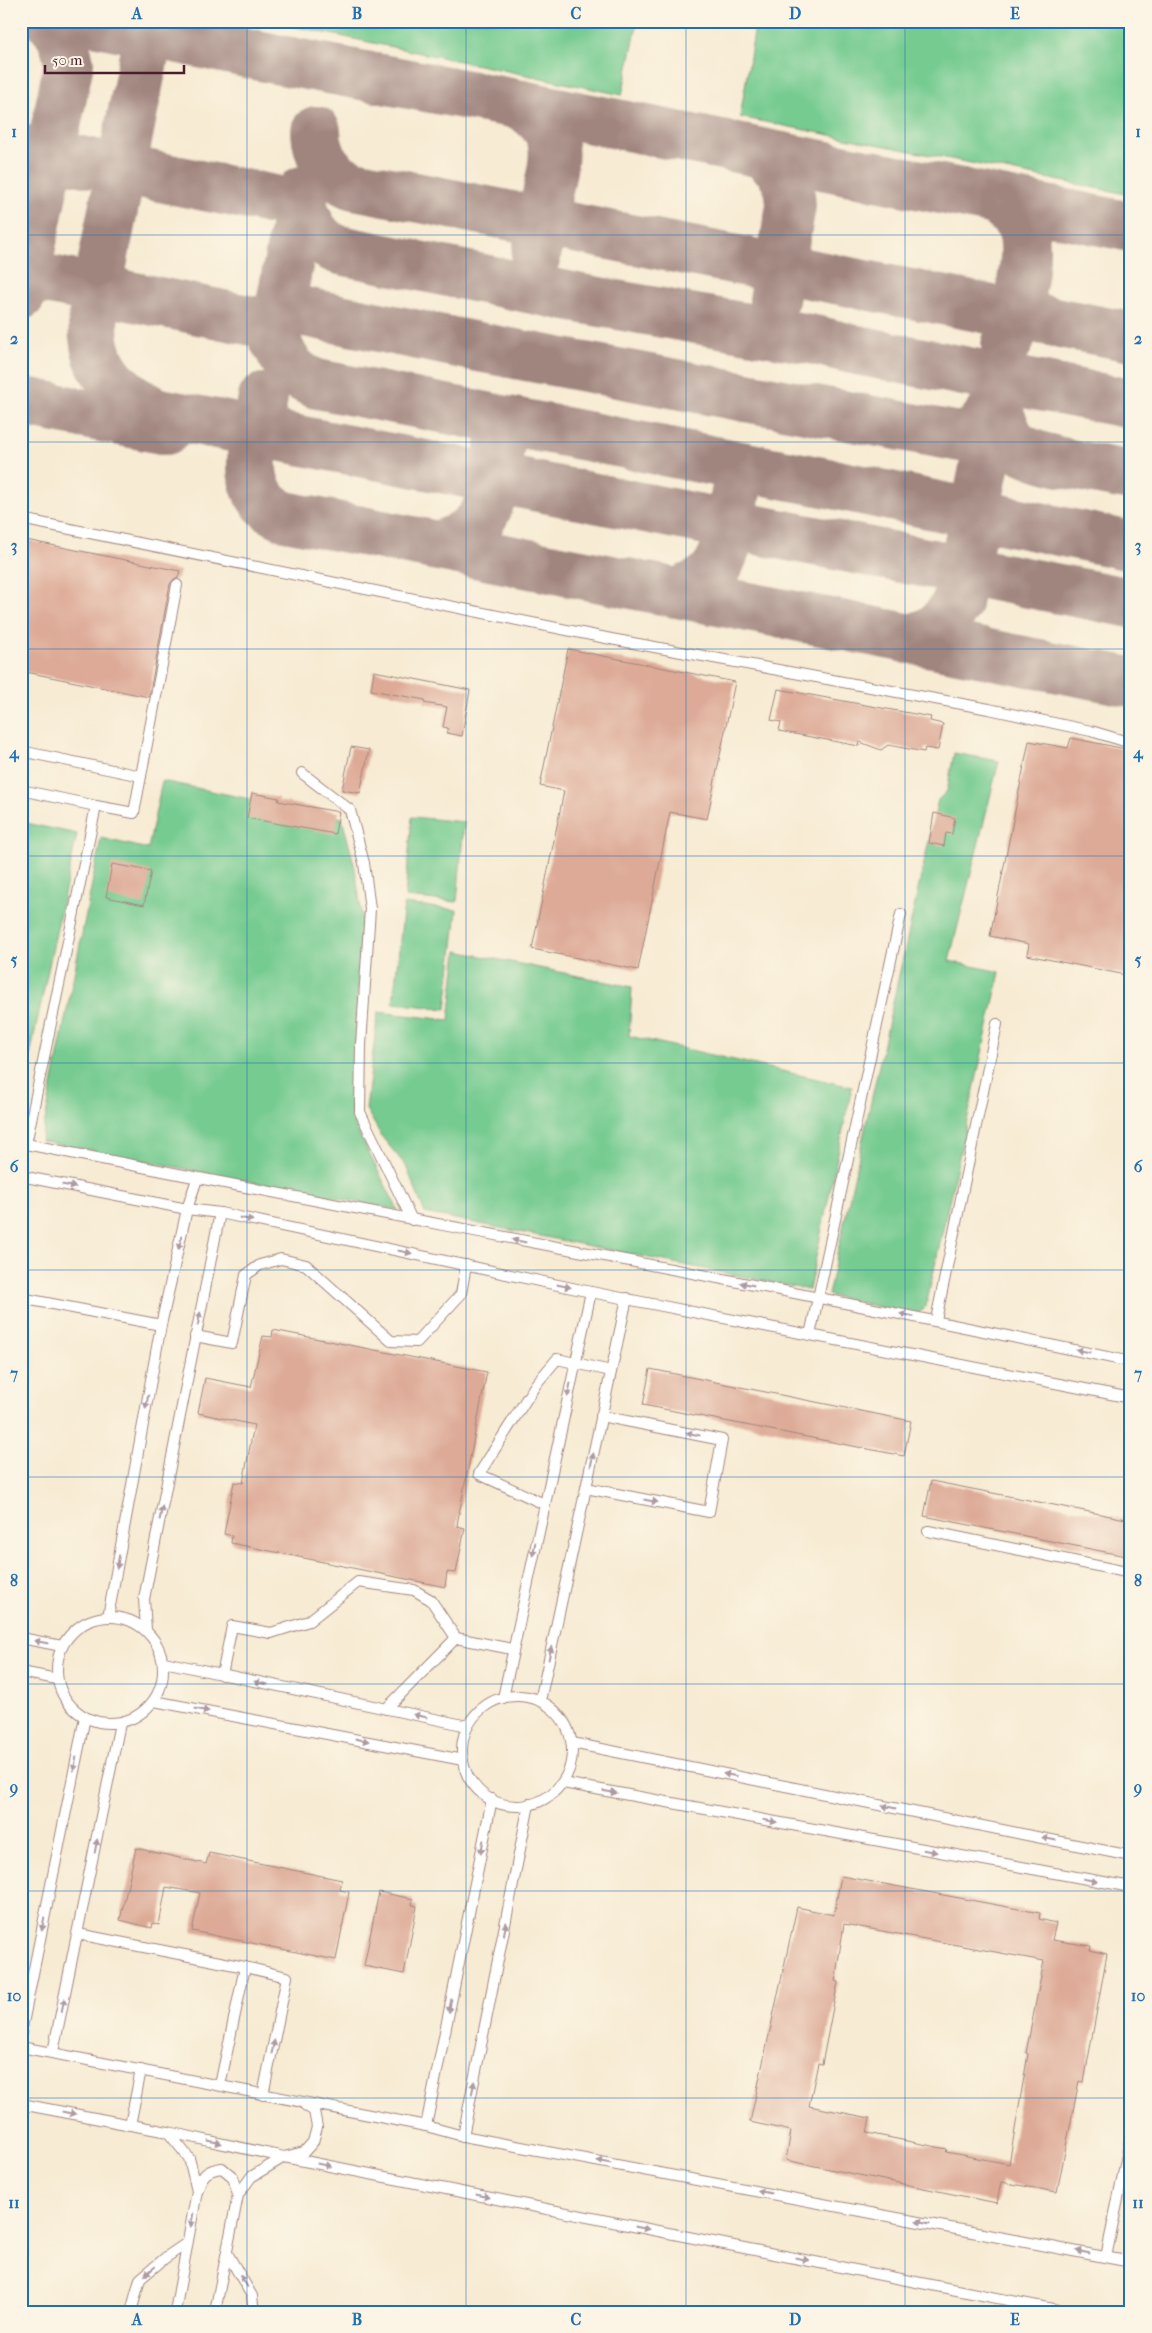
<svg xmlns="http://www.w3.org/2000/svg" width="1152" height="2333" viewBox="0 0 1152 2333" font-family="'IM FELL French Canon',serif">
  <style>
    .green { fill: #74cb90; stroke: #5f755e }
    .lines { fill: none; stroke-linecap: round; stroke-linejoin: round }
    .taxiway { stroke: #a0857f; stroke-width: 50 }
    .building { fill: #ddaa97; fill-rule: evenodd }
    .lane-casing { stroke: #a0857f; stroke-width: 12 }
    .lane { stroke: #fff; stroke-width: 10 }
    .oneway { fill: #ae9aa0 }
    .grid { fill: none; stroke: #1f6fb2; stroke-width: 1; stroke-opacity: 0.55 }
    .neatline { fill: none; stroke: #1f6fb2; stroke-width: 2 }
    .grid-label { font-size: 16px; text-anchor: middle; font-weight: bold; fill: #1f6fb2 }
  </style>
  <rect width="100%" height="100%" fill="#fcf5e5"/>
  <filter id="ink" filterUnits="userSpaceOnUse"><feTurbulence type="fractalNoise" baseFrequency=".02" numOctaves="2"/><feDisplacementMap in="SourceGraphic" scale="10" xChannelSelector="R" yChannelSelector="G"/><feConvolveMatrix kernelMatrix="1 2 1 2 8 2 1 2 1" color-interpolation-filters="sRGB"/></filter>
  <filter id="wash" filterUnits="userSpaceOnUse"><feTurbulence type="fractalNoise" baseFrequency=".0096" numOctaves="4" result="noise"/><feDisplacementMap in="SourceGraphic" scale="20" xChannelSelector="R" yChannelSelector="G"/><feGaussianBlur stdDeviation="1.12" result="paint"/><feColorMatrix in="noise" values="0 0 0 0 0 0 0 0 0 0 0 0 0 0 0 0 0 1.4 0 .05"/><feComposite in="paint" operator="in"/></filter>
  <g filter="url(#wash)">
    <rect width="100%" height="100%" fill="#f7ebd3"/>
    <g class="green">
      <path d="M268,21H638L622,95Z"/>
      <path d="M756,21H1131V195L740,117Z"/>
      <path d="M954,753L999,761L949,961L1000,972L926,1306L918,1314H908L828,1295L938,800L947,791Z"/>
      <path d="M162,781L342,818L355,868L362,917L351,1118L398,1210L41,1141L101,838L148,849Z"/>
      <path d="M412,817L464,822L457,902L405,897Z"/>
      <path d="M21,822L77,834L21,1097Z"/>
      <path d="M404,904L457,910L446,1009L393,1003Z"/>
      <path d="M457,951L632,987L629,1036L852,1087L809,1290L425,1213L406,1166L382,1137L366,1109L378,1012L449,1020Z"/>
    </g>
    <g class="lines">
      <g class="taxiway">
        <path d="M94,21L280,60L522,105L1131,227"/>
        <path d="M151,21L97,290C85,351 99,382 155,412L1131,603"/>
        <path d="M522,105C562,133 556,152 547,195C544,216 540,236 536,256"/>
        <path d="M316,131C317,156 330,177 354,185L1131,337"/>
        <path d="M21,149L299,205"/>
        <path d="M762,154C783,169 790,180 791,206L774,300"/>
        <path d="M301,198C306,221 315,243 340,250L577,298L815,340L852,349L1131,404"/>
        <path d="M997,201C1006,209 1016,216 1021,227C1033,252 1016,311 1010,339L1006,345"/>
        <path d="M21,274L277,326"/>
        <path d="M21,295L69,63L63,37L50,21"/>
        <path d="M280,307L478,347L960,437L976,431L997,406C1001,419 1006,435 1015,444C1033,461 1104,470 1131,476"/>
        <path d="M275,335C281,359 293,376 317,384L828,483L1131,546"/>
        <path d="M274,340L302,191"/>
        <path d="M263,398C255,440 234,493 285,516L1131,682"/>
        <path d="M21,401L166,430"/>
        <path d="M441,545C496,527 491,494 500,445"/>
        <path d="M676,593C686,589 696,586 704,580C730,563 731,519 736,492"/>
        <path d="M908,639C933,634 944,624 957,603L998,398"/>
      </g>
    </g>
    <g id="blocks">
      <g class="building">
        <path d="M21,539L180,571L178,578L174,579L170,584L149,697L21,671Z"/>
        <path d="M568,649L735,682L707,819L670,812L638,970L532,949L564,791L540,786Z"/>
        <path d="M374,671L470,690L462,736L447,733L448,728L443,727L447,707L424,703L425,700L371,690Z"/>
        <path d="M778,689L931,717L930,721L943,724L938,750L925,748L924,752L888,745L881,750L860,742L859,746L779,731L781,722L771,720Z"/>
        <path d="M1071,738L1131,750V976L1027,955L1029,944L990,936L1029,741L1068,748Z"/>
        <path d="M351,747L369,750L360,793L342,790Z"/>
        <path d="M252,793L279,798L278,801L339,812L335,834L247,818Z"/>
        <path d="M934,813L955,818L952,834L946,833L944,846L929,843Z"/>
        <path d="M112,864L151,871L144,905L106,897Z"/>
        <path d="M273,1330L487,1372L458,1519L457,1526L465,1528L456,1573L447,1572L445,1587L231,1543L232,1536L224,1534L234,1482L243,1483L254,1425L198,1413L205,1378L251,1387L263,1336L272,1337Z"/>
        <path d="M650,1369L911,1421L904,1456L643,1405Z"/>
        <path d="M931,1481L1131,1520V1557L924,1516Z"/>
        <path d="M136,1848L206,1864L209,1853L342,1880L340,1890L349,1892L336,1960L192,1931L200,1893L166,1887L159,1925L153,1923L152,1928L120,1920Z"/>
        <path d="M841,1876L1040,1913L1039,1919L1056,1923L1052,1940L1091,1946L1090,1950L1107,1954L1084,2082L1079,2081L1057,2192L1001,2182L997,2203L795,2162L786,2160L791,2131L750,2122L797,1907L834,1915ZM844,1924L1044,1961L1026,2053L1028,2054L1009,2164L946,2152L947,2149L867,2133L870,2118L809,2106L818,2063L822,2064L838,1982L835,1981Z"/>
        <path d="M379,1892L413,1899L412,1905L417,1906L404,1974L364,1966Z"/>
      </g>
    </g>
  </g>
  <g filter="url(#ink)">
    <use href="#blocks" fill-opacity="0" stroke="#a0857f" stroke-width="1"/>
    <g class="lines">
      <defs>
        <g id="lane">
          <path d="M21,519L611,639L989,709L1091,731L1131,743"/>
          <path d="M21,751L141,776"/>
          <path d="M302,773L350,810L364,863L370,909L361,1045L360,1112L412,1220"/>
          <path d="M21,790L96,806L26,1144"/>
          <path d="M96,806L134,813L177,585"/>
          <path d="M21,1143C391,1217 762,1283 1131,1362"/>
          <path d="M21,1176L187,1209L220,1213L591,1292L1131,1398"/>
          <path d="M21,1298L161,1325"/>
          <path d="M936,1320L997,1024"/>
          <path d="M810,1335L901,914"/>
          <path d="M195,1336L232,1343L246,1275L260,1265L281,1259L306,1265L391,1341L417,1342L461,1294L466,1265"/>
          <path d="M586,1488L709,1512L722,1440L601,1416"/>
          <path d="M544,1504L479,1474L536,1384L557,1359L611,1371"/>
          <path d="M928,1531L1131,1573"/>
          <circle cx="110" cy="1670" r="53"/>
          <path d="M108,1617L161,1325L187,1209L197,1179"/>
          <path d="M146,1630L144,1599L220,1213"/>
          <path d="M21,1638L62,1646"/>
          <path d="M164,1662L468,1726"/>
          <path d="M21,1672L57,1679"/>
          <path d="M222,1675L232,1626L271,1633L309,1621L358,1582L414,1590L431,1600L456,1638L512,1649"/>
          <circle cx="517" cy="1751" r="55"/>
          <path d="M503,1698L591,1292"/>
          <path d="M154,1701L463,1760"/>
          <path d="M540,1701L627,1298"/>
          <path d="M386,1709L456,1638"/>
          <path d="M572,1743L1131,1856"/>
          <path d="M563,1783L1131,1887"/>
          <path d="M78,1934L245,1967"/>
          <path d="M21,2033L85,1717"/>
          <path d="M21,2047L426,2126L463,2136L1131,2262"/>
          <path d="M53,2052L120,1723"/>
          <path d="M220,2085L245,1967L287,1977L263,2095"/>
          <path d="M21,2104L168,2132L189,2158L197,2191L175,2312"/>
          <path d="M130,2125L141,2070"/>
          <path d="M426,2126L492,1799"/>
          <path d="M168,2132L284,2157L304,2152L313,2142L317,2127L314,2111L305,2105"/>
          <path d="M463,2136L529,1804"/>
          <path d="M198,2190C202,2175 206,2170 222,2168L233,2177L238,2195L215,2312"/>
          <path d="M238,2195L251,2177L284,2157L1068,2312"/>
          <path d="M227,2253L252,2296L254,2312"/>
          <path d="M1106,2257L1131,2136"/>
          <path d="M131,2312L140,2279L165,2258L187,2243"/>
        </g>
      </defs>
      <use href="#lane" class="lane-casing"/>
      <use href="#lane" class="lane"/>
    </g>
    <defs><path id="oneway-solid" d="M-6-.8H1V-3.2L6.5 0L1 3.2V.8H-6Z" transform="scale(1.25)"/></defs>
    <g class="oneway">
      <use href="#oneway-solid" transform="translate(69 1186) rotate(11)"/>
      <use href="#oneway-solid" transform="translate(246 1219) rotate(12)"/>
      <use href="#oneway-solid" transform="translate(519 1241) rotate(-169)"/>
      <use href="#oneway-solid" transform="translate(180 1243) rotate(103)"/>
      <use href="#oneway-solid" transform="translate(405 1252) rotate(12)"/>
      <use href="#oneway-solid" transform="translate(747 1284) rotate(-169)"/>
      <use href="#oneway-solid" transform="translate(564 1286) rotate(12)"/>
      <use href="#oneway-solid" transform="translate(907 1315) rotate(-169)"/>
      <use href="#oneway-solid" transform="translate(199 1319) rotate(-79)"/>
      <use href="#oneway-solid" transform="translate(1083 1351) rotate(-168)"/>
      <use href="#oneway-solid" transform="translate(569 1390) rotate(102)"/>
      <use href="#oneway-solid" transform="translate(147 1402) rotate(100)"/>
      <use href="#oneway-solid" transform="translate(693 1434) rotate(-169)"/>
      <use href="#oneway-solid" transform="translate(592 1460) rotate(-78)"/>
      <use href="#oneway-solid" transform="translate(651 1501) rotate(11)"/>
      <use href="#oneway-solid" transform="translate(161 1513) rotate(-79)"/>
      <use href="#oneway-solid" transform="translate(534 1549) rotate(102)"/>
      <use href="#oneway-solid" transform="translate(118 1562) rotate(100)"/>
      <use href="#oneway-solid" transform="translate(41 1642) rotate(-169)"/>
      <use href="#oneway-solid" transform="translate(550 1653) rotate(-78)"/>
      <use href="#oneway-solid" transform="translate(261 1683) rotate(-168)"/>
      <use href="#oneway-solid" transform="translate(202 1710) rotate(11)"/>
      <use href="#oneway-solid" transform="translate(420 1716) rotate(-168)"/>
      <use href="#oneway-solid" transform="translate(362 1740) rotate(11)"/>
      <use href="#oneway-solid" transform="translate(75 1764) rotate(101)"/>
      <use href="#oneway-solid" transform="translate(730 1775) rotate(-169)"/>
      <use href="#oneway-solid" transform="translate(610 1792) rotate(10)"/>
      <use href="#oneway-solid" transform="translate(889 1807) rotate(-169)"/>
      <use href="#oneway-solid" transform="translate(770 1821) rotate(10)"/>
      <use href="#oneway-solid" transform="translate(1049 1839) rotate(-169)"/>
      <use href="#oneway-solid" transform="translate(96 1846) rotate(-79)"/>
      <use href="#oneway-solid" transform="translate(482 1847) rotate(101)"/>
      <use href="#oneway-solid" transform="translate(930 1851) rotate(10)"/>
      <use href="#oneway-solid" transform="translate(1090 1880) rotate(10)"/>
      <use href="#oneway-solid" transform="translate(43 1924) rotate(101)"/>
      <use href="#oneway-solid" transform="translate(505 1929) rotate(-79)"/>
      <use href="#oneway-solid" transform="translate(63 2005) rotate(-78)"/>
      <use href="#oneway-solid" transform="translate(450 2006) rotate(101)"/>
      <use href="#oneway-solid" transform="translate(273 2047) rotate(-78)"/>
      <use href="#oneway-solid" transform="translate(473 2088) rotate(-79)"/>
      <use href="#oneway-solid" transform="translate(69 2113) rotate(11)"/>
      <use href="#oneway-solid" transform="translate(215 2142) rotate(12)"/>
      <use href="#oneway-solid" transform="translate(604 2162) rotate(-169)"/>
      <use href="#oneway-solid" transform="translate(324 2165) rotate(11)"/>
      <use href="#oneway-solid" transform="translate(764 2192) rotate(-169)"/>
      <use href="#oneway-solid" transform="translate(483 2196) rotate(11)"/>
      <use href="#oneway-solid" transform="translate(192 2220) rotate(101)"/>
      <use href="#oneway-solid" transform="translate(923 2222) rotate(-169)"/>
      <use href="#oneway-solid" transform="translate(642 2228) rotate(11)"/>
      <use href="#oneway-solid" transform="translate(1083 2252) rotate(-169)"/>
      <use href="#oneway-solid" transform="translate(802 2259) rotate(11)"/>
      <use href="#oneway-solid" transform="translate(150 2271) rotate(140)"/>
      <use href="#oneway-solid" transform="translate(244 2281) rotate(-120)"/>
    </g>
  </g>
  <path class="grid" d="M247,21V2312M466,21V2312M686,21V2312M905,21V2312M21,235H1131M21,442H1131M21,649H1131M21,856H1131M21,1063H1131M21,1270H1131M21,1477H1131M21,1684H1131M21,1891H1131M21,2098H1131"/>
  <rect width="1152" height="2333" fill="none" stroke="#fcf5e5" stroke-width="55"/>
  <path d="M45 65v8h139v-8" fill="none" stroke="#4a1f2b" stroke-width="2.5"/>
  <text x="52" y="65" font-size="15" fill="#4a1f2b" stroke="#fcf5e5" stroke-width="4" paint-order="stroke">50 m</text>
  <rect x="28" y="28" width="1096" height="2278" class="neatline"/>
  <g class="grid-label">
    <text x="137" y="19">A</text>
    <text x="357" y="19">B</text>
    <text x="576" y="19">C</text>
    <text x="795" y="19">D</text>
    <text x="1015" y="19">E</text>
    <text x="14" y="137">1</text>
    <text x="1138" y="137">1</text>
    <text x="14" y="344">2</text>
    <text x="1138" y="344">2</text>
    <text x="14" y="551">3</text>
    <text x="1138" y="551">3</text>
    <text x="14" y="758">4</text>
    <text x="1138" y="758">4</text>
    <text x="14" y="965">5</text>
    <text x="1138" y="965">5</text>
    <text x="14" y="1172">6</text>
    <text x="1138" y="1172">6</text>
    <text x="14" y="1379">7</text>
    <text x="1138" y="1379">7</text>
    <text x="14" y="1586">8</text>
    <text x="1138" y="1586">8</text>
    <text x="14" y="1793">9</text>
    <text x="1138" y="1793">9</text>
    <text x="14" y="2001">10</text>
    <text x="1138" y="2001">10</text>
    <text x="14" y="2208">11</text>
    <text x="1138" y="2208">11</text>
    <text x="137" y="2325">A</text>
    <text x="357" y="2325">B</text>
    <text x="576" y="2325">C</text>
    <text x="795" y="2325">D</text>
    <text x="1015" y="2325">E</text>
  </g>
</svg>
